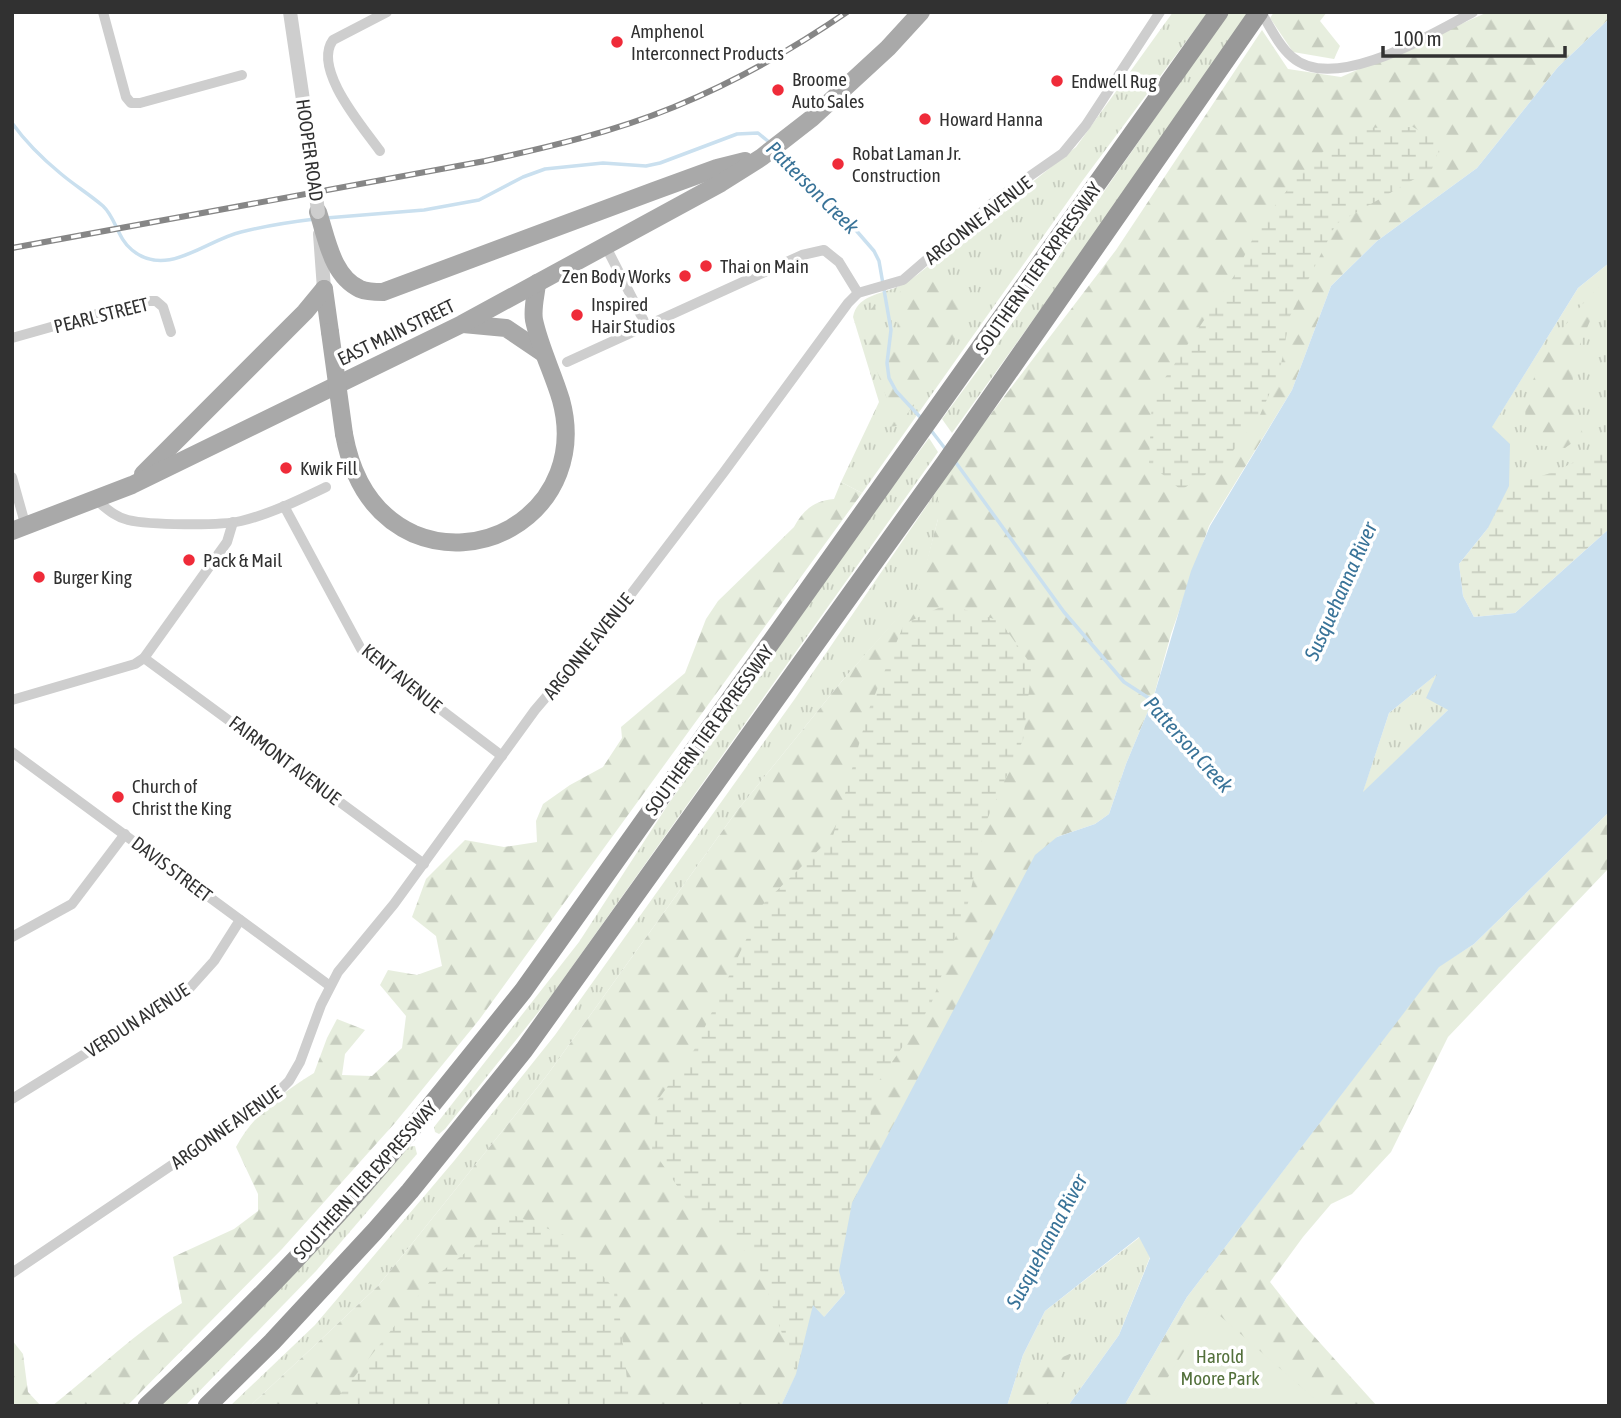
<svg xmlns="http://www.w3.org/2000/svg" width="1621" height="1418" viewBox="0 0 1621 1418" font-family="'Asap Condensed',sans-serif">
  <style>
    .grass { fill: url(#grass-tufts) }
    .forest { fill: url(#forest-firs) }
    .wetland { fill: url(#wetland-marsh) }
    .park { fill: #e7eede }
    .water { fill: #cae0ef; fill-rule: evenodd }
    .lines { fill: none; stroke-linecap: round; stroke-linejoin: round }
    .stream { stroke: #cae0ef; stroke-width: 3.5 }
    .minor { stroke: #cecece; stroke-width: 10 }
    .tertiary { stroke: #cecece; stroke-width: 14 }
    .primary { stroke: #a9a9a9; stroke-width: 18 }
    .motorway { stroke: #989898; stroke-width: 19 }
    .rail-casing { stroke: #868686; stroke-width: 6 }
    .rail { stroke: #fff; stroke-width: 3.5; stroke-dasharray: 10; stroke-linecap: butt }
    .tertiary-bridge { stroke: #cecece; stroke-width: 14 }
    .primary-bridge { stroke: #a9a9a9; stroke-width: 18 }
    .poi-dot { fill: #ef2b39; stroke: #fff; stroke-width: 2.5 }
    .labels { text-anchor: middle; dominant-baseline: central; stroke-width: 7; stroke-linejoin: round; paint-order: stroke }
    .poi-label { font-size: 19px; fill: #313131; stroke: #fff; text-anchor: start }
    .street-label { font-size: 19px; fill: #313131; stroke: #fff }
    .park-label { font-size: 19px; fill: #53703b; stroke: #fff }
    .water-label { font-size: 21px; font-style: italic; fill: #397398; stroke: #fff }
  </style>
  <defs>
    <pattern id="grass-tufts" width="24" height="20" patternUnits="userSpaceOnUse" patternTransform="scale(1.75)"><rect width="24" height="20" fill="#e7eede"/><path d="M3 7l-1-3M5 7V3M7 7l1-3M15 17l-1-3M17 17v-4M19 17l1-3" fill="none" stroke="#c7cdbf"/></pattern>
    <pattern id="forest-firs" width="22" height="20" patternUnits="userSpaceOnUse" patternTransform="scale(1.75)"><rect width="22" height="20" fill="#e7eede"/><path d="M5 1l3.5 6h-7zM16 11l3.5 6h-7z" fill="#c7cdbf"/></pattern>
    <pattern id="wetland-marsh" width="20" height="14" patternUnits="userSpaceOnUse" patternTransform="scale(1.75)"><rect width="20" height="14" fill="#e7eede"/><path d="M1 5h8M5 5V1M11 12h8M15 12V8" fill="none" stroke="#c7cdbf"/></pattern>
  </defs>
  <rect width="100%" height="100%" fill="#fff"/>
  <g class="grass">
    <path d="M1173,12H1208L1083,180L862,493L841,482L879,402L853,317C857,297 876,295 892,289C901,286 909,280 917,275L1076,147Z"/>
    <path d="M1229,12H1247L1250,18L952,433L942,419L1006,332Z"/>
    <path d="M1609,263V529L1488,528L1491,428L1578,288Z"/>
    <path d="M929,438L938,452L552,995L445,1129L439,1134L435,1132L434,1127L579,942L669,803L873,513Z"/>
    <path d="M938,489V519L919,594L842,681L736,812L548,1074L378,1286L250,1406H230L315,1325L454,1161L555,1035L794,700Z"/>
    <path d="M1438,673L1448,710L1362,794L1389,713Z"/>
    <path d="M415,1146L417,1154L316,1271L185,1406H156L407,1147Z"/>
    <path d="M1140,1237L1150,1257L1119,1335L1068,1406H1007L1023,1355L1045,1311Z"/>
  </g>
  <g class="forest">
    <path d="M1274,12H1327L1320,21L1340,46L1334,59L1293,52L1270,18Z"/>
    <path d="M1488,12H1609V19L1558,67L1477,168L1377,241L1331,286L1292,390L1209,526L1171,634L1153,699L1126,764L1109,814L1095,824L1057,837L781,1406H250L378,1286L548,1074L736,812L842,681L918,594L938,519V489L949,469L1116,250L1262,30L1288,69L1341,77Z"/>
    <path d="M942,275L962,289L968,316L949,348L948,359L943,371L897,426L887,427L889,405L866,340L867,313L875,305L878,330L896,345L900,291L928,277Z"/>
    <path d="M1609,277V297L1596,307L1572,363L1574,401L1583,435L1565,448L1534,445C1531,439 1527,432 1526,425C1519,376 1575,308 1609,277Z"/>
    <path d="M841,482L862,493L479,1020L394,1124L282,1249L127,1406H52C95,1372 135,1333 182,1303L173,1257L234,1229L258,1211V1194L236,1147C253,1115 284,1091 314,1073L327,1038L337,1019L365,1030L345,1054L342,1075L372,1076L402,1048L406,1016L380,985L388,970L417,975L442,966L436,936L412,917L426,879L465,840L504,847L537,842L536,821L543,804L570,785L603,767L622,738L621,727L685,673L706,619L718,601L794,527C803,510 814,501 834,499Z"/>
    <path d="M1609,812V868L1448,1037L1391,1152L1352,1194L1331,1204L1303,1237L1270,1282L1303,1324L1377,1406H1124L1187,1297L1439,966L1474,944Z"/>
    <path d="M12,1340L23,1354L28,1392L41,1406H12Z"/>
    <path d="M1072,1353L1047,1406H1016L1035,1369Z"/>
  </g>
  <g class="wetland">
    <path d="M1413,127L1441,144L1432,169L1336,224L1290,316L1280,370L1260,415L1224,463L1181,490L1149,463L1152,397L1236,273L1259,226L1296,179L1324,151L1363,128Z"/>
    <path d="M1609,448V529L1515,613L1474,617L1463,596L1459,564L1488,528L1509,486L1554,472L1596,451Z"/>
    <path d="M947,604L1000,621L1032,666L1023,740L985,824L968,903L930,1007L872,1091L867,1174L852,1203L839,1271L845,1293L824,1317L813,1305L796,1374L757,1261L693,1209L652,1149L657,1101L694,1050L763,904L833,836L869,709L904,624Z"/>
    <path d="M513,1215L569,1237L617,1292L630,1406H331L431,1280Z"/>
  </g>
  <path class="park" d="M1211,1308L1323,1406H1150Z"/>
  <path class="water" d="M1609,19V263L1578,288L1492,427L1510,444L1509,486L1488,528L1459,564L1463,596L1474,617L1515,613L1609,529V812L1474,944L1439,967L1187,1297L1124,1406H1068L1119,1335L1150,1258L1139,1237L1045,1311L1023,1355L1007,1406H781L796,1374L813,1305L824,1317L845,1293L839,1271L852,1203L1035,855L1057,837L1095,824L1109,814L1126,764L1153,699L1191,571L1210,526L1292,390L1331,286L1377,241L1477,168L1558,67ZM1437,674L1426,698L1448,710L1363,792L1389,713Z"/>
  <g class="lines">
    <g class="stream">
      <path d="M12,123C25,141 43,159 60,173C74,185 89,194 103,206C116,218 117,238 132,250C167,279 206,240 241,232C265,226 290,222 315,219"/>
      <path d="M780,152L821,190L874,251L879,261L891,330L887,363L889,378L896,391L921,418"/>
      <path d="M326,218L424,210L479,200L523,177L545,169L603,163L646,166L660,163L737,134L758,133L769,142"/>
      <path d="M930,429L947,451"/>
      <path d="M954,460L1064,612L1124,682L1155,702"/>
    </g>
    <g class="minor">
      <path d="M103,12L126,97L131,103H140L242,75"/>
      <path d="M1261,12C1270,27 1279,46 1292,57C1334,94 1432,34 1473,12"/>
      <path d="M380,151C363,127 312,69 333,40L387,12"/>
      <path d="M605,245L646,325"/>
      <path d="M12,338L143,301H156L163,307L171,332"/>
      <path d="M567,362L802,255L824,250L839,262L858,293"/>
      <path d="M12,477L26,527"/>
      <path d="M96,500C106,508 115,517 128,520C149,525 220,526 241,521C270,514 299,500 326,487"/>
      <path d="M284,506L361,649L502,756"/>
      <path d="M144,658L424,864"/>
      <path d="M12,700L135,664L144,658L227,542L233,522"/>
      <path d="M12,752L330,986"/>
      <path d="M12,937L72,904L125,834"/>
      <path d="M12,1099L188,990L214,961L240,920"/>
      <path d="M12,1273L274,1096L289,1081L300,1062L321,1005L338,972L394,904L535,710L606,627L724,472L848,303L858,293L903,280L997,199L1063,153L1086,125L1160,12"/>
    </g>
    <g class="tertiary">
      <path d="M290,12L312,161"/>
      <path d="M320,234L324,289"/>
    </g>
    <g class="primary">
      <path d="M318,212C327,239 332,276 360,289C367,292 376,292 383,292L654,191L717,168L745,161"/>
      <path d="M324,289L330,332"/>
      <path d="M463,324L506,328L543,353"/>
      <path d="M344,434C352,478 372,515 414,534C445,547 481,545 511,528C557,501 575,451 561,400C553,373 540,348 534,320C532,308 536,295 537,283"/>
      <path d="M143,474L305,312L324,289"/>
      <path d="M12,531L132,485L462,324L721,183L762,157L812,118L888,48L921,12"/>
    </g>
    <g class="motorway">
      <path d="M147,1406C216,1342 283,1275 346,1205C408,1136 465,1063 523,991L1219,12"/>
      <path d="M207,1406L272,1342L375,1231L410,1191L524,1050L945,463L1259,12"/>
    </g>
    <defs>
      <path id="rail" d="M12,248L485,161C549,147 613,132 674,107C735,82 793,49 847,12"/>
    </defs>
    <use href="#rail" class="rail-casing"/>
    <use href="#rail" class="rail"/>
    <path class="tertiary-bridge" d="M312,161L318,212"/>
    <path class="primary-bridge" d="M330,332L344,434"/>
  </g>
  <g class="poi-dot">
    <circle cx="617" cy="42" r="7"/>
    <circle cx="1057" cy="81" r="7"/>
    <circle cx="778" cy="90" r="7"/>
    <circle cx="925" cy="119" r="7"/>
    <circle cx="838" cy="164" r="7"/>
    <circle cx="706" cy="266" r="7"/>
    <circle cx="685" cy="276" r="7"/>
    <circle cx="577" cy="315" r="7"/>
    <circle cx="286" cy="468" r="7"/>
    <circle cx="189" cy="560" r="7"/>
    <circle cx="39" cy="577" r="7"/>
    <circle cx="118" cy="797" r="7"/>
  </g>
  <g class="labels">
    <g class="poi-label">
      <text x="631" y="31">Amphenol<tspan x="631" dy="22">Interconnect Products</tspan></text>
      <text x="792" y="79">Broome<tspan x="792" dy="22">Auto Sales</tspan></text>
      <text x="1071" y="81">Endwell Rug</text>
      <text x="939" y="119">Howard Hanna</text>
      <text x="852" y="153">Robat Laman Jr.<tspan x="852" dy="22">Construction</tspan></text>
      <text x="720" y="266">Thai on Main</text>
      <text x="671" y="276" text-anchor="end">Zen Body Works</text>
      <text x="591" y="304">Inspired<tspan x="591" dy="22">Hair Studios</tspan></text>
      <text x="300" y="468">Kwik Fill</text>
      <text x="203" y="560">Pack &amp; Mail</text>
      <text x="53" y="577">Burger King</text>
      <text x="132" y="786">Church of<tspan x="132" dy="22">Christ the King</tspan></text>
    </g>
    <g class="street-label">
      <text transform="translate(310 150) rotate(82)">HOOPER ROAD</text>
      <text transform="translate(978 220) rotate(-38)">ARGONNE AVENUE</text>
      <text transform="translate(1038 268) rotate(-55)">SOUTHERN TIER EXPRESSWAY</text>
      <text transform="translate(101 315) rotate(-14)">PEARL STREET</text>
      <text transform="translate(396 332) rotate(-26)">EAST MAIN STREET</text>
      <text transform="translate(588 646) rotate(-51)">ARGONNE AVENUE</text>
      <text transform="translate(402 678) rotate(39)">KENT AVENUE</text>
      <text transform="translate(709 730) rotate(-54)">SOUTHERN TIER EXPRESSWAY</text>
      <text transform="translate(285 760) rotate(37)">FAIRMONT AVENUE</text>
      <text transform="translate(172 869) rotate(37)">DAVIS STREET</text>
      <text transform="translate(137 1020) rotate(-33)">VERDUN AVENUE</text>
      <text transform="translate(226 1127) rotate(-35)">ARGONNE AVENUE</text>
      <text transform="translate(365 1180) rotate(-48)">SOUTHERN TIER EXPRESSWAY</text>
    </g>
    <g class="park-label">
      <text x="1220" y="1356">Harold<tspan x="1220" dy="22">Moore Park</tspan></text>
    </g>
    <g class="water-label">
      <text transform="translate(813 187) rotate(45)">Patterson Creek</text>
      <text transform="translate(1340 591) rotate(-66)">Susquehanna River</text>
      <text transform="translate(1189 744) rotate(48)">Patterson Creek</text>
      <text transform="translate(1046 1241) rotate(-62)">Susquehanna River</text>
    </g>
  </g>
  <rect width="1621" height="1418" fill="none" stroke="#313131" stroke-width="28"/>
  <path d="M1383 46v10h182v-10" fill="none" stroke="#313131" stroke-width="3.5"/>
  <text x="1394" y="46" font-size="21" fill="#313131" stroke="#ffffff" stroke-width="5" paint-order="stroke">100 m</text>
</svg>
